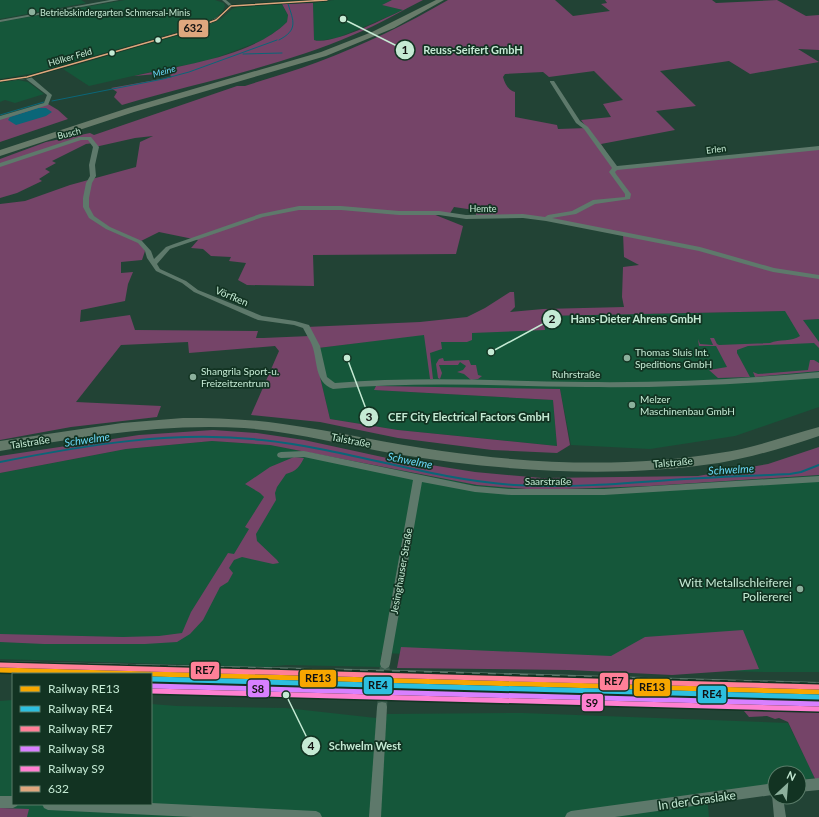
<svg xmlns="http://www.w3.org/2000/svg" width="819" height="817" viewBox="0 0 819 817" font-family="Lato,sans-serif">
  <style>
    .built { fill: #15573a }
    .green { fill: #754468; fill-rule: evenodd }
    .water { fill: #0a6678 }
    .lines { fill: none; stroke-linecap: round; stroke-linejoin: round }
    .stream-far1 { stroke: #0a6678; stroke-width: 1 }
    .stream { stroke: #0a6678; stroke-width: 2 }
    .minor-tunnel { stroke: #3a5c4d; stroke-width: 10; stroke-dasharray: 10 5; stroke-linecap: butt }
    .minor { fill: #5e796b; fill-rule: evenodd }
    .primary { fill: #637969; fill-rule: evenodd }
    .motorway { fill: #687b6a; fill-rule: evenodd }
    .rail-casing { stroke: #5e786c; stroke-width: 4 }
    .rail { stroke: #123322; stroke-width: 2.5; stroke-dasharray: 8; stroke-linecap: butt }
    .bus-1-casing { stroke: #123322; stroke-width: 3 }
    .bus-1 { stroke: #dfa77e; stroke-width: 1.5 }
    .rail-1-casing { stroke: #123322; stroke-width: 8 }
    .rail-2-casing { stroke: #123322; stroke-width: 8 }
    .rail-3-casing { stroke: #123322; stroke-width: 8 }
    .rail-4-casing { stroke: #123322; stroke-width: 8 }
    .rail-5-casing { stroke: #123322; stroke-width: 8 }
    .rail-1 { stroke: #f7a600; stroke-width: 5 }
    .rail-2 { stroke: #2dbfdf; stroke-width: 5 }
    .rail-3 { stroke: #ff8098; stroke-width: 5 }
    .rail-4 { stroke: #d880ff; stroke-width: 5 }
    .rail-5 { stroke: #ff80d1; stroke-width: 5 }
    .poi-dot { fill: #8cb09c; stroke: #123322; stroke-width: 1.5 }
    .bus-dot { fill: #c5ead4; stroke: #123322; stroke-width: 1.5 }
    .labels { text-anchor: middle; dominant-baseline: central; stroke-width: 3.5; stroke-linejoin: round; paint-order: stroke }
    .far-poi-label { font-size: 9px; fill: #c5ead4; stroke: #123322; text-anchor: start }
    .far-street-label { font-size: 9px; fill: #c5ead4; stroke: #123322 }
    .far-water-label { font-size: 9px; font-style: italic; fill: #6ad7f7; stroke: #123322 }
    .street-label { font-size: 10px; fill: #c5ead4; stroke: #123322 }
    .poi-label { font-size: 10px; fill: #c5ead4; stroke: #123322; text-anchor: start }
    .water-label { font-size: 11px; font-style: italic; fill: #6ad7f7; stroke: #123322 }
    .near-poi-label { font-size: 12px; fill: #c5ead4; stroke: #123322; text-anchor: end }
    .near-street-label { font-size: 12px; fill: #c5ead4; stroke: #123322 }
    .leader { fill: none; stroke: #c5ead4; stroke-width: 1.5 }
    .callout-dot { fill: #c5ead4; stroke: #123322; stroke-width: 1.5 }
    .mark-label { font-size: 12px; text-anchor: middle; font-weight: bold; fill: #111 }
    .callout-label { font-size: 11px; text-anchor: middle; font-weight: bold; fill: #c5ead4; stroke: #123322; stroke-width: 3.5; stroke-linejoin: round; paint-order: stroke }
    .line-badge { stroke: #123322; stroke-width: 1.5 }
    .pale-badge-label { font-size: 11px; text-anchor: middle; font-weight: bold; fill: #111 }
  </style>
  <rect width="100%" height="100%" fill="#224335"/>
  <g class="built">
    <path d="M0,0H81L86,3L0,19Z"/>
    <path d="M125,0H215L224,3L225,6L222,12L215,18L191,28L35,73L0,79V22Z"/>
    <path d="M334,0H392L383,5L404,10L337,38L318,41L314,40L313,3Z"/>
    <path d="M282,4L288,15L287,22L282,27L263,40L205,62L168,68L89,86L63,69L201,28L221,19L232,9L237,7Z"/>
    <path d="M18,80L28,82L44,94L15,103L5,100L0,102V82Z"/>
    <path d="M786,311L790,320L819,319V407L735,436L650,449L571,445L560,389L375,390L553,400L557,446L398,430L330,419L320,377L318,348L419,335L545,329L542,316Z"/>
    <path d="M212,441L270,445L477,485L538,490L650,486L819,475V672H764L645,669L507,658L381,653L382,667L286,665L268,667L0,659V473L126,449Z"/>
    <path d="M13,700V804H151V704L177,706L286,708L385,719L387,714L523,713L788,723L815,778L799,780V773H775V784L707,794L709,817H0V701Z"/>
  </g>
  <g class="green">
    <path d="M392,0H423C401,11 380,24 353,35C281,66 197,83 122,105L114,97L117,92L111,88L172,77L168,73L134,76C181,65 252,57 287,22L288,15L282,4L313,3L314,40C331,46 385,18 403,10L382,5Z"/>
    <path d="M448,0H555L573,16L610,11L601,4L607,3L605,0H712L716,3L777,0L806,16L819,15V50L798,49L819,62L750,74L729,61L660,71L696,106L656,111L675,130L601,144L617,168L819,147V319L803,320L819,342V348L814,343L748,346L737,350V353L750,377L718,378L709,370L727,367L716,346H699L698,339L700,344L713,345L710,338H714L717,344L719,345L770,343C779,339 792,342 800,336L785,311L543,316L545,330L472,333V340L467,342H441L442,349L430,353L433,379H430L424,335L318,348L320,377L330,419L398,430L557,446L553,400L374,390L376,386L560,389L570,445L557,453L492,450L398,438L320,422L251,415L279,351L275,346L189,353L188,342L121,345L76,402L161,406L157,417L71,427L0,440V204L25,201L70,185L136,167L140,142L153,136L135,138L95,147L94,143L86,144L52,161L56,163L45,169L50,172L39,179L42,181L17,193L0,198V159L46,142L90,133L94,135L237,86H245C269,78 294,71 318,62C363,45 407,24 448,0ZM594,71L623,100L603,104L611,117L581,120L587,128L558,129L557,125L515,117V92C508,90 505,84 503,77L505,74L543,72L549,77ZM454,207L474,210L477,217L523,216L623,233L624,257L639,265L623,267L622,297L624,307L543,309L510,312L515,307L514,292H510L485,308L467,317L420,322L306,327L310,336L263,338H256L258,331L135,330L130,315L80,322L81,310L125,301L128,284L133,272L121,273V262L142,260L145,251L141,241L159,232L198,240L191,248L203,249L211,256L231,257L229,261L246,263L238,280L247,285L314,286L313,255L456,254L463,226L433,214L449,215Z"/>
    <path d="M48,104L58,110L68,119L0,142V118Z"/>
    <path d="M443,358L444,361L469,360L471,365H476L478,375L482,376L478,379L471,380L464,374L457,372L463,370L466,366L460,362L458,365H439L442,373L440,379L438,378L436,364L439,359Z"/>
    <path d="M810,360H814L819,363V371L755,377L753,372L758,374L808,370Z"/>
    <path d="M213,430L257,433L304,440L387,458L475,472L542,478L698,476L768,464L819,447V475L650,486L538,490L477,485L270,445L212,441L126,449L0,473V456L139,435Z"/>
    <path d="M294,457L304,458C299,467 297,471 286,474L277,487L275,493L276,500L256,534L257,541L277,560L279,563L273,564L242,557L234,560L229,568L233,573L228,582L220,587L203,620L190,634L177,642L145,644H44L0,642V634L123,637L159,636L182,633L191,612L228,553L234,554L249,529L245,527L264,497L260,493L245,484L270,467Z"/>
    <path d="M743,630L759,669L672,675L569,670L397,668L401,647L611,656L645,637Z"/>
    <path d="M744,711L819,712V783H817L788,722L779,718L775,719L767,716L749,717Z"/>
    <path d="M0,808L29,809L27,817H0Z"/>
  </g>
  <path class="water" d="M38,108H46L52,112L46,116L16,125L8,120L10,117Z"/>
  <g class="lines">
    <g class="stream-far1">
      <path d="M279,40C298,30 294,22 288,4"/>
      <path d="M243,54L282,53"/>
      <path d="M52,101L163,79L189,72L277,40"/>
      <path d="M0,115L44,102"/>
    </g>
    <path class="stream" d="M0,462C86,445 174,430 262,440C347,449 429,479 514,485C566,488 618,484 670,480C710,477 750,476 790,474L801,472L819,465"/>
    <path class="minor-tunnel" d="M382,707L385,664"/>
    <g class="minor">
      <path d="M110,0H119L0,22V20Z"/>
      <path d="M222,0H226L232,5L308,0H329L327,1L232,7L217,21L199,29L31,77L52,95L48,105L0,120V116L44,103L47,95L26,79L0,82V80L27,76L196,27C209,22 220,17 229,6Z"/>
      <path d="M550,81H554L580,121L588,127L617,166L819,146V150L617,170L615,172L616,174L631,194L630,199L595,204L576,214L552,218L700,247L774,268L819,275V279L773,272L699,251L546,221L523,218L466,219L439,215H399L341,210H299L263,217L170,249L157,264L160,269L186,281L198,290L250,311L262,316L295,321L309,325L320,346L327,377L335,383C418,376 502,381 586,382C664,383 741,379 819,372V378C742,384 664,388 587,387C502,386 418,381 333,389C314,382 318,361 312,345C310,340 306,334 303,328L294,325L258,320L194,292L182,283L156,271L147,258L145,251L138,243L106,229L89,218L83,207V198L86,183L90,176L89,165L93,147L88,140H81L0,167V163L79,137H91L99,147L95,165L96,176L92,183L89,198V207L94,216L110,227L142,241L151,251L154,259L166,247L174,244L260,214L299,206H341L399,211H439L466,215L523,214L545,217L548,215L572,211L593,200L625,197V194L609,172L612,168L584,129L576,123L550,82Z"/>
      <path d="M304,451L475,486L511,489H604L819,476V482L604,495H511L475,492L422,482L390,664L389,667L385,669L381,667L380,664L413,480L304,457L281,458L278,457L277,455L278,453L281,452Z"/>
      <path d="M382,702L386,703L387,707L381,817H369L377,707L378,703Z"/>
      <path d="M819,778V790L799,792V780Z"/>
      <path d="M775,783V797H783L786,817H774L772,795L615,817H565L567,813L571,811Z"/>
      <path d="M0,796H13V804H18L17,806L13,808H0Z"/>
      <path d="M151,803L316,811L320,813L322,817H193L48,810L44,808L42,804Z"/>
    </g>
    <path class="primary" d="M183,418C216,418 250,419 283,424C336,431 389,444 442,451C533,464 629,468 719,453C754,448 786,436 819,427V436C786,447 753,457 719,463C612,479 501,471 396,454C345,445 295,432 244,428C162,423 81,437 0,451V441L122,423Z"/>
    <path class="motorway" d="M436,0H444L394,28L326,56L134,112L0,156V150L128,108L321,52L372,32Z"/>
    <defs>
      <path id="rail" d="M0,663L401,672L819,684"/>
    </defs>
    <use href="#rail" class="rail-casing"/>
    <use href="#rail" class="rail"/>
    <defs>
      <path id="bus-1" d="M0,81L27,77L184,32L216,20L231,6L327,0"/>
    </defs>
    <use href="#bus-1" class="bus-1-casing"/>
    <use href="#bus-1" class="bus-1"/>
    <defs>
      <g id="rail-1">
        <path d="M0,670L149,674"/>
        <path d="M151,674L819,692"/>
      </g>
      <path id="rail-2" d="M151,679L819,697"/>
      <path id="rail-3" d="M0,665L819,687"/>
      <path id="rail-4" d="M151,686L819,704"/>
      <path id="rail-5" d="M151,691L819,709"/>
    </defs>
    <use href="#rail-1" class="rail-1-casing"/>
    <use href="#rail-2" class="rail-2-casing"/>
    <use href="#rail-3" class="rail-3-casing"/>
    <use href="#rail-4" class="rail-4-casing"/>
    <use href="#rail-5" class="rail-5-casing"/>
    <use href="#rail-1" class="rail-1"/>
    <use href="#rail-2" class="rail-2"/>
    <use href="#rail-3" class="rail-3"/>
    <use href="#rail-4" class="rail-4"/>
    <use href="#rail-5" class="rail-5"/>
  </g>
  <g class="poi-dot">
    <circle cx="32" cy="12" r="4"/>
    <circle cx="627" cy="358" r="4"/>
    <circle cx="193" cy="377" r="4"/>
    <circle cx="632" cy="405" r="4"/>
    <circle cx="800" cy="589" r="4"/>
  </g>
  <g class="bus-dot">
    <circle cx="158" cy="40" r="3.5"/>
    <circle cx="112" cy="53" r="3.5"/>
  </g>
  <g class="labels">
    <g class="far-poi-label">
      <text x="40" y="12">Betriebskindergarten Schmersal-Minis</text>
    </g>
    <g class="far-street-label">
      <text transform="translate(70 57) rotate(-16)">Hölker Feld</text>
      <text transform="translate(69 133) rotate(-14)">Busch</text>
      <text transform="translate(716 149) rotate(-7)">Erlen</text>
      <text x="483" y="208">Hemte</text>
    </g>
    <g class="far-water-label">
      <text transform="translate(164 71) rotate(-16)">Meine</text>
    </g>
    <g class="street-label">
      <text transform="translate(232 296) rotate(23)">Vörfken</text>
      <text x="576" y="374">Ruhrstraße</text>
      <text transform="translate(351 440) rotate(11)">Talstraße</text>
      <text transform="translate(30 442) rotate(-9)">Talstraße</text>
      <text transform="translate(673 462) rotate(-5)">Talstraße</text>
      <text x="548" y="481">Saarstraße</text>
      <text transform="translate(401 571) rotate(-80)">Jesinghauser Straße</text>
    </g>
    <g class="poi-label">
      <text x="635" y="352">Thomas Sluis Int.<tspan x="635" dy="12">Speditions GmbH</tspan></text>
      <text x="201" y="371">Shangrila Sport-u.<tspan x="201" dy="12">Freizeitzentrum</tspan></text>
      <text x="640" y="399">Melzer<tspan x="640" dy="12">Maschinenbau GmbH</tspan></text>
    </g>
    <g class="water-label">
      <text transform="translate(87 439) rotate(-8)">Schwelme</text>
      <text transform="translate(410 460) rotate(11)">Schwelme</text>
      <text transform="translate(731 469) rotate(-3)">Schwelme</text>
    </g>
    <g class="near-poi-label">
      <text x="792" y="582">Witt Metallschleiferei<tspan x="792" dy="14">Poliererei</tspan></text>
    </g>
    <g class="near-street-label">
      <text transform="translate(697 800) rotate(-8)">In der Graslake</text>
    </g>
  </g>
  <path class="leader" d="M343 19L405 50M491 352L552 319M347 358L369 417M286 695L311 746"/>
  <g class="callout-dot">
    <circle cx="343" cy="19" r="4"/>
    <circle cx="491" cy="352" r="4"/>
    <circle cx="347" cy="358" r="4"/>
    <circle cx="286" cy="695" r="4"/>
    <circle cx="405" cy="50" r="10"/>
    <circle cx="552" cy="319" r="10"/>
    <circle cx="369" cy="417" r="10"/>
    <circle cx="311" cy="746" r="10"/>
  </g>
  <g class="mark-label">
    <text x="405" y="54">1</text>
    <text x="552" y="323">2</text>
    <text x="369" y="421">3</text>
    <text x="311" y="750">4</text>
  </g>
  <g class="callout-label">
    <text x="473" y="54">Reuss-Seifert GmbH</text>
    <text x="636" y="323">Hans-Dieter Ahrens GmbH</text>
    <text x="469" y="421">CEF City Electrical Factors GmbH</text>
    <text x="365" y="750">Schwelm West</text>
  </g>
  <g class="line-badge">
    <rect x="178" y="19" width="31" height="19" rx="4" fill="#dfa77e"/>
    <rect x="190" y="661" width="30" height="19" rx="4" fill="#ff8098"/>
    <rect x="299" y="669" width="38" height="19" rx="4" fill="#f7a600"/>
    <rect x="599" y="672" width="30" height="19" rx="4" fill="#ff8098"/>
    <rect x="363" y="676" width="30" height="19" rx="4" fill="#2dbfdf"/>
    <rect x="633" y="678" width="38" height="19" rx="4" fill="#f7a600"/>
    <rect x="247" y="679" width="23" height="19" rx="4" fill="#d880ff"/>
    <rect x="697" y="685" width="30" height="19" rx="4" fill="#2dbfdf"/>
    <rect x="581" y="693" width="23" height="19" rx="4" fill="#ff80d1"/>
  </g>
  <g class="pale-badge-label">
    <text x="193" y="32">632</text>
    <text x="205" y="674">RE7</text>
    <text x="318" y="682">RE13</text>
    <text x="614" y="685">RE7</text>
    <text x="378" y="689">RE4</text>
    <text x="652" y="691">RE13</text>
    <text x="258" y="693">S8</text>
    <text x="712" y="698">RE4</text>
    <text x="592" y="707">S9</text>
  </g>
  <rect x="12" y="673" width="140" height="132" fill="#123322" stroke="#5a7c69"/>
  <rect x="20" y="686" width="20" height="6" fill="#f7a600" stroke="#5a7c69"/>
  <text x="48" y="693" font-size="12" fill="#c5ead4">Railway RE13</text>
  <rect x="20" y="706" width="20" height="6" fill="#2dbfdf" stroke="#5a7c69"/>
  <text x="48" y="713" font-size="12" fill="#c5ead4">Railway RE4</text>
  <rect x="20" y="726" width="20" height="6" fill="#ff8098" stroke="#5a7c69"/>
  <text x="48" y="733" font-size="12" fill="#c5ead4">Railway RE7</text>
  <rect x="20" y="746" width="20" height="6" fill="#d880ff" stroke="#5a7c69"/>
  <text x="48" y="753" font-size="12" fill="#c5ead4">Railway S8</text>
  <rect x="20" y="766" width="20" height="6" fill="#ff80d1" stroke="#5a7c69"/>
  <text x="48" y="773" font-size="12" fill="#c5ead4">Railway S9</text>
  <rect x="20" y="786" width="20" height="6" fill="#dfa77e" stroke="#5a7c69"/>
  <text x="48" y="793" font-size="12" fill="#c5ead4">632</text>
  <g transform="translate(787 785) rotate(26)"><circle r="19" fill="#123322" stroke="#5a7c69"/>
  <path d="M0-3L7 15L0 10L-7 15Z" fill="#8cb09c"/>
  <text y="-6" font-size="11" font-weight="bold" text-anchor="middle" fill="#c5ead4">N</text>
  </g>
</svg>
